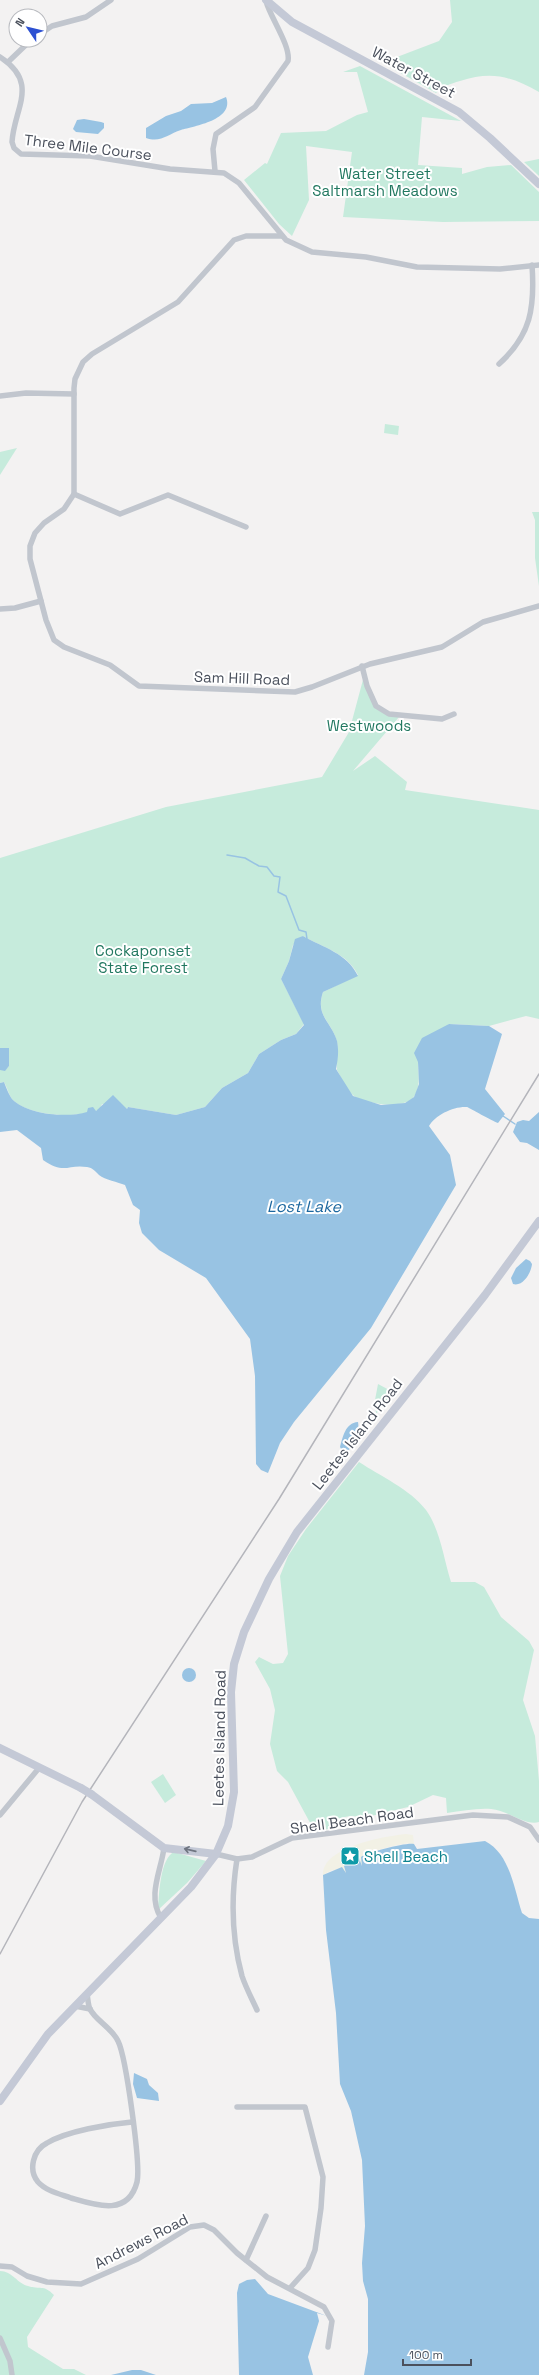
<svg xmlns="http://www.w3.org/2000/svg" width="539" height="2375" viewBox="0 0 539 2375" font-family="'Space Grotesk',sans-serif">
  <style>
    .green { fill: #c6ebdc }
    .sand { fill: #f2f1e5 }
    .water { fill: #98c3e3 }
    .lines { fill: none; stroke-linecap: round; stroke-linejoin: round }
    .stream { stroke: #98c3e3; stroke-width: 1.5 }
    .street { stroke: #c1c6ce; stroke-width: 5.5 }
    .secondary { stroke: #c4c9d6; stroke-width: 8 }
    .rail { stroke: #b4b5bb; stroke-width: 1.5 }
    .secondary-bridge { stroke: #c4c9d6; stroke-width: 8 }
    .oneway { stroke: #6f7581 }
    .labels { text-anchor: middle; dominant-baseline: central; stroke-width: 4; stroke-linejoin: round; paint-order: stroke }
    .street-label { font-size: 15px; fill: #4b515d; stroke: #fff }
    .park-label { font-size: 15px; fill: #227860; stroke: #fff }
    .culture-label { font-size: 15px; fill: #0d838f; stroke: #fff; text-anchor: start }
    .water-label { font-size: 16px; font-style: italic; fill: #1c679f; stroke: #fff }
  </style>
  <rect width="100%" height="100%" fill="#f3f2f2"/>
  <g class="green">
    <path d="M450,0H539V92C511,76 491,71 460,81C450,84 443,86 436,93L390,67L397,57L439,41L452,22Z"/>
    <path d="M360,66L461,121L422,117L418,165L462,168V174L487,167L511,165L539,192V221L443,222L343,217L352,152L306,146L309,200L292,236L279,224L244,180L265,163L267,164L281,133L326,131L357,115L368,112L357,72H343Z"/>
    <path d="M539,159V176L524,162Z"/>
    <path d="M385,424L399,426L398,435L384,433Z"/>
    <path d="M17,448L0,475V452Z"/>
    <path d="M532,512H539V586L535,558V520Z"/>
    <path d="M364,676L376,707L399,717L353,771L375,756L407,782L405,790L539,810V1019L526,1016L489,1026L449,1024L418,1061C418,1073 421,1084 415,1095C406,1111 367,1104 354,1096C347,1091 341,1077 337,1070C336,1061 339,1052 337,1042C332,1021 315,1017 323,992L358,975C347,953 324,948 303,936L293,945L289,961L281,979L304,1024L296,1034L281,1040L259,1054L248,1073L222,1088L205,1107L176,1115L128,1107L127,1109L102,1104L100,1109C80,1119 28,1117 12,1099C9,1095 7,1087 4,1082L0,1083V1070H5L9,1066V1048H0V858L166,807L322,777L349,732Z"/>
    <path d="M378,1384L393,1392L376,1414L375,1400Z"/>
    <path d="M359,1462C380,1476 410,1489 426,1510C440,1529 444,1560 451,1582H475L484,1587L501,1617L529,1641L534,1650L523,1700L535,1736L539,1781V1822C525,1826 507,1810 491,1809C477,1808 462,1811 447,1813L446,1798L433,1795L408,1807L367,1817L350,1816L340,1818L332,1828L315,1832L288,1782L277,1771L270,1744L275,1710L270,1689L255,1662L259,1657L273,1664L283,1663L288,1654L280,1576L288,1556L306,1529Z"/>
    <path d="M163,1774L176,1795L165,1803L151,1782Z"/>
    <path d="M174,1852L206,1861L187,1883L158,1910C159,1896 160,1858 174,1852Z"/>
    <path d="M0,2271C12,2271 18,2284 28,2286C40,2290 43,2284 54,2295L27,2337L28,2347L63,2369H74L86,2375H0Z"/>
  </g>
  <path class="sand" d="M406,1834L413,1835L414,1844C406,1841 373,1851 364,1855V1866L362,1867L358,1858L352,1859L347,1873L332,1870L323,1875C322,1847 385,1836 406,1834Z"/>
  <g class="water">
    <path d="M226,97C235,120 194,126 181,130C168,134 161,143 146,138V128L166,116L181,111L191,104L212,103Z"/>
    <path d="M84,119L101,122L104,123V128L98,134L76,132L73,129L77,120Z"/>
    <path d="M303,936C324,948 347,953 358,976L323,992C315,1016 331,1021 337,1041C339,1051 338,1059 336,1069L353,1096L381,1105L405,1103L414,1097L419,1084L418,1062L414,1053L422,1038L449,1024L489,1026L502,1034L485,1089L505,1114L498,1123C492,1121 470,1108 467,1107C454,1106 435,1115 429,1126L450,1155L456,1185L371,1328L294,1422L280,1443L268,1473L261,1470L256,1464L255,1376L250,1339L206,1278L159,1250L142,1233L139,1223L140,1210L133,1205L125,1185C118,1182 105,1180 99,1175C95,1171 93,1168 87,1167C67,1164 65,1175 43,1160L41,1148L17,1130L0,1132V1083L4,1082C6,1087 9,1095 12,1099C27,1115 68,1118 87,1112L88,1108L93,1107L96,1111L113,1095L127,1109L128,1107L176,1115L205,1107L222,1088L248,1073L259,1054L281,1040L296,1034L304,1025L281,979L289,961L295,939Z"/>
    <path d="M0,1048H9V1066L5,1071L0,1070Z"/>
    <path d="M539,1112V1150L527,1143L520,1142L513,1132L517,1122L523,1120L529,1121Z"/>
    <path d="M526,1259L530,1261L532,1264C531,1273 523,1287 513,1284L511,1278L516,1268Z"/>
    <path d="M358,1422C360,1432 354,1452 343,1452L340,1447C343,1437 345,1423 358,1422Z"/>
    <path d="M335,1459L338,1461L337,1468L326,1483L320,1481L332,1466Z"/>
    <circle cx="189" cy="1675" r="7"/>
    <path d="M485,1841C510,1854 514,1888 522,1913L529,1918L539,1919V2375H364L368,2352V2299L363,2281L362,2263L365,2226L362,2160L351,2111L340,2084L336,2013L326,1930L323,1875L342,1867L346,1873L344,1866L352,1859L359,1858L362,1866L361,1857C368,1852 407,1842 414,1844L417,1849Z"/>
    <path d="M134,2073L147,2079L149,2085L158,2093L159,2101L137,2098L133,2084Z"/>
    <path d="M255,2279L268,2294L327,2316L317,2313L319,2321L308,2357L313,2375H239L237,2293L239,2284L247,2280Z"/>
    <path d="M132,2370H141L156,2375H111Z"/>
  </g>
  <g class="lines">
    <g class="stream">
      <path d="M227,855L245,858L259,866L267,867L274,876L280,877L278,892L286,896L299,930L306,932L307,939"/>
      <path d="M503,1116L515,1124"/>
    </g>
    <g class="street">
      <path d="M40,34L52,26L86,17L111,0"/>
      <path d="M0,57C40,83 14,108 12,142L14,148L21,154L90,156L170,169L224,173L239,183L286,240L312,252L366,257L417,267L500,269L539,265"/>
      <path d="M8,62L31,40"/>
      <path d="M215,171L213,149L216,134L255,107L288,61C291,46 270,17 266,1"/>
      <path d="M282,236H246L234,240L178,302L92,354L83,362L75,379L74,388V494L64,509L44,523L35,533L30,546V559L46,620L54,640L64,647L110,665L139,686L295,692L312,687L370,664L442,647L483,622L539,606"/>
      <path d="M499,364C531,335 535,308 532,265"/>
      <path d="M0,396L26,393L74,394"/>
      <path d="M74,494L120,514L168,495L246,527"/>
      <path d="M0,609L15,608L41,601"/>
      <path d="M362,666L367,686L376,706L389,714L442,719L454,714"/>
      <path d="M0,1815L39,1768"/>
      <path d="M216,1854L237,1859L252,1857L292,1838L473,1815L508,1817L530,1827L539,1840"/>
      <path d="M237,1859C231,1897 232,1939 242,1976C246,1988 252,1999 257,2010"/>
      <path d="M161,1918C147,1896 161,1871 164,1848"/>
      <path d="M87,1994C88,1999 88,2005 90,2009C95,2020 112,2028 118,2041C126,2057 141,2165 137,2182C128,2217 95,2205 71,2198C60,2194 46,2191 38,2182C28,2170 33,2150 47,2143C67,2131 109,2124 132,2122"/>
      <path d="M75,2006L90,2009"/>
      <path d="M237,2107H305L323,2177L321,2208L315,2250L308,2268L290,2288"/>
      <path d="M246,2260L266,2216"/>
      <path d="M0,2266L12,2267L27,2276L47,2282L81,2284L138,2259L190,2227L204,2225L214,2230L237,2253L267,2277L324,2307L332,2321L328,2347"/>
      <path d="M0,2338L10,2361L12,2375"/>
    </g>
    <g class="secondary">
      <path d="M266,0L292,22L459,112L490,138L539,184"/>
      <path d="M0,1748L81,1788"/>
      <path d="M91,1794L164,1848L216,1854"/>
      <path d="M0,2101L48,2034L191,1887L216,1854L228,1826L234,1792L231,1692L234,1664L244,1632L269,1579L297,1532L485,1295L539,1221"/>
    </g>
    <path class="rail" d="M0,1954L82,1802L279,1499L539,1074"/>
    <path class="secondary-bridge" d="M81,1788L91,1794"/>
  </g>
  <defs><path id="oneway-shaft" d="M-6 0H5M1.5-3L5.5 0L1.5 3" fill="none" stroke-width="1.6" stroke-linecap="round" stroke-linejoin="round"/></defs>
  <use class="oneway" href="#oneway-shaft" transform="translate(190 1850) rotate(-167)"/>
  <defs>
    <symbol id="sight-square" viewBox="-11 -11 22 22"><rect x="-9" y="-9" width="18" height="18" rx="4" fill="#0f9aa8" stroke="#fff"/><path d="M0-6L1.8-2.2L6-1.7L2.9 1.2L3.7 5.4L0 3.3L-3.7 5.4L-2.9 1.2L-6-1.7L-1.8-2.2Z" fill="#fff"/></symbol>
  </defs>
  <g fill-rule="evenodd">
    <use href="#sight-square" x="339" y="1845" width="22" height="22"/>
  </g>
  <g class="labels">
    <g class="street-label">
      <text transform="translate(414 72) rotate(28)">Water Street</text>
      <text transform="translate(88 147) rotate(7)">Three Mile Course</text>
      <text transform="translate(242 678) rotate(2)">Sam Hill Road</text>
      <text transform="translate(357 1434) rotate(-52)">Leetes Island Road</text>
      <text transform="translate(219 1738) rotate(-89)">Leetes Island Road</text>
      <text transform="translate(352 1820) rotate(-8)">Shell Beach Road</text>
      <text transform="translate(141 2241) rotate(-27)">Andrews Road</text>
    </g>
    <g class="park-label">
      <text x="385" y="173">Water Street<tspan x="385" dy="17">Saltmarsh Meadows</tspan></text>
      <text x="369" y="725">Westwoods</text>
      <text x="143" y="950">Cockaponset<tspan x="143" dy="17">State Forest</tspan></text>
    </g>
    <g class="culture-label">
      <text x="364" y="1856">Shell Beach</text>
    </g>
    <g class="water-label">
      <text x="304" y="1206">Lost Lake</text>
    </g>
  </g>
  <g transform="translate(28 28) rotate(305)"><circle r="19" fill="#ffffff" stroke="#b7b9be"/>
  <path d="M0-3L7 15L0 10L-7 15Z" fill="#2d51d2"/>
  <text y="-6" font-size="11" font-weight="bold" text-anchor="middle" fill="#4b515d">N</text>
  </g>
  <path d="M403 2359v6h68v-6" fill="none" stroke="#4b515d" stroke-width="2"/>
  <text x="409" y="2359" font-size="12" fill="#4b515d" stroke="#ffffff" stroke-width="3" paint-order="stroke">100 m</text>
</svg>
